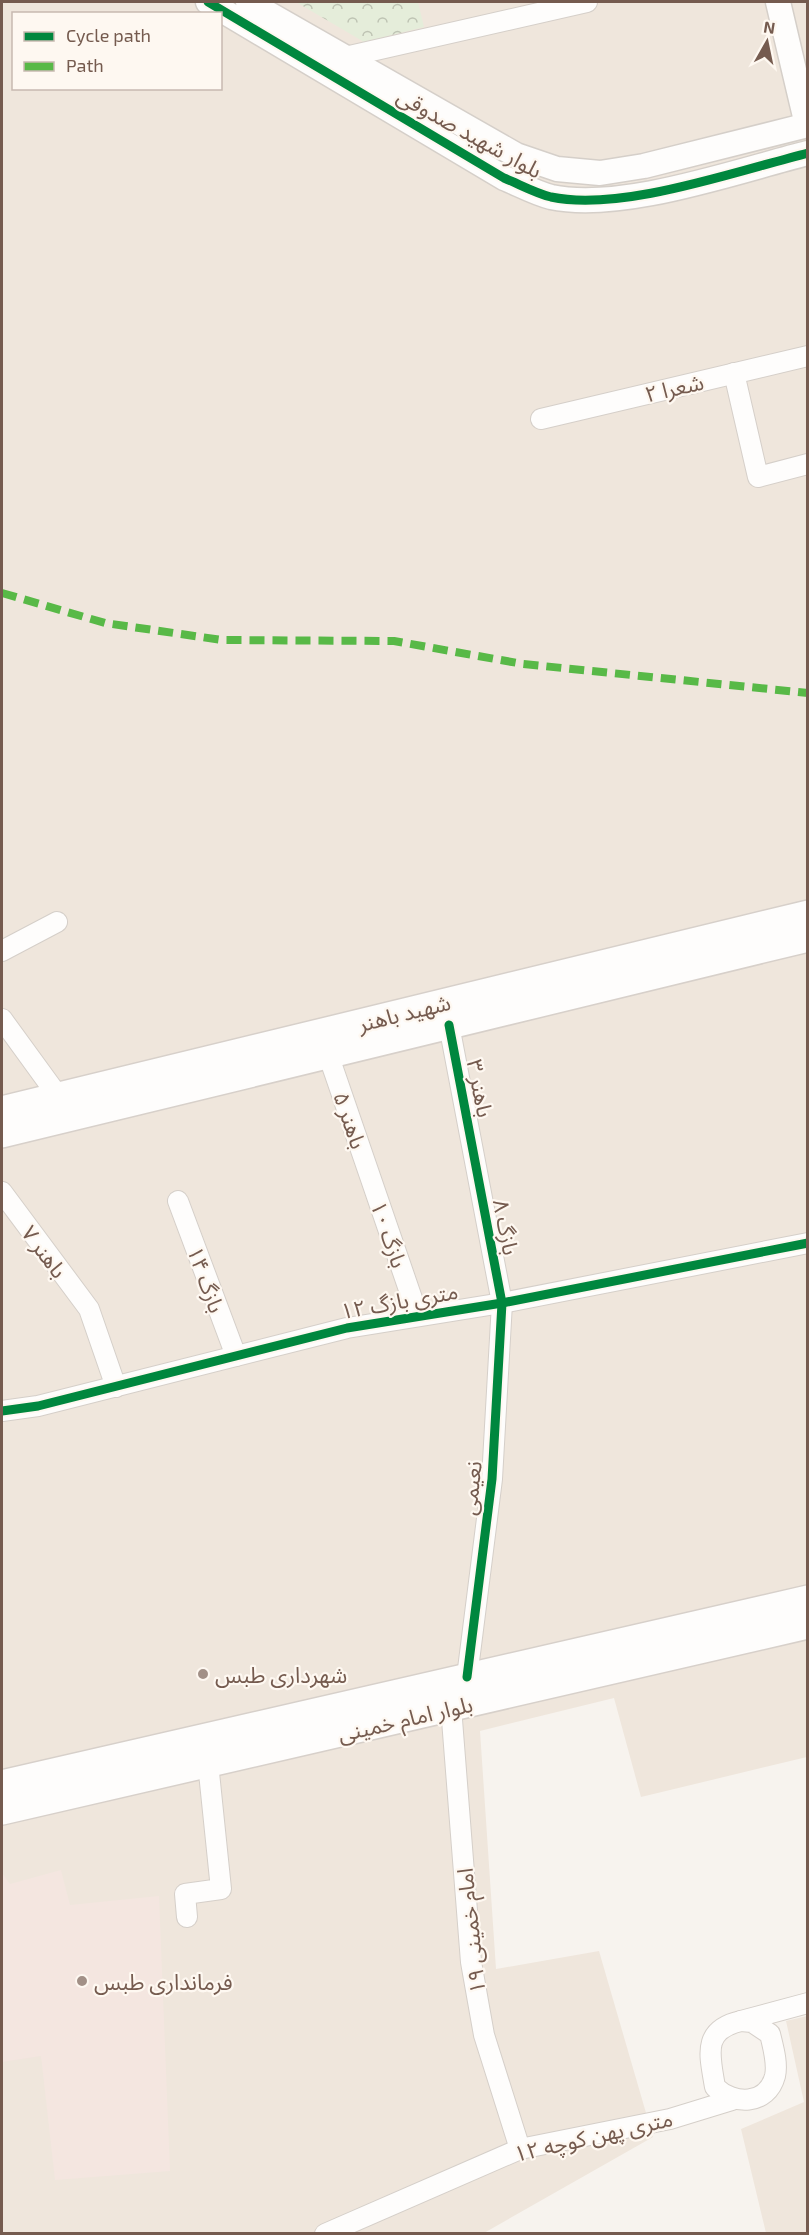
<svg xmlns="http://www.w3.org/2000/svg" width="809" height="2235" viewBox="0 0 809 2235" font-family="'Exo 2','Noto Sans Arabic',sans-serif">
  <style>
    .residential { fill: #efe6dc; fill-rule: evenodd }
    .commercial { fill: #f4e6e0 }
    .park { fill: url(#park-crowns) }
    .lines { fill: none; stroke-linecap: round; stroke-linejoin: round }
    .minor-casing { stroke: #d5cfc9; stroke-width: 22 }
    .tertiary-casing { stroke: #d5cfc9; stroke-width: 27 }
    .secondary-casing { stroke: #d7d0ca; stroke-width: 30 }
    .minor { stroke: #fefdfc; stroke-width: 20 }
    .tertiary { stroke: #fefdfc; stroke-width: 24 }
    .secondary { stroke: #fefdfc; stroke-width: 27 }
    .quiet { stroke: #58b947; stroke-width: 8; stroke-dasharray: 15 8; stroke-linecap: butt }
    .cycleway-casing { stroke: #fef8f1; stroke-width: 13 }
    .cycleway { stroke: #00873e; stroke-width: 9 }
    .poi-dot { fill: #a29087; stroke: #fef8f1; stroke-width: 2 }
    .labels { text-anchor: middle; dominant-baseline: central; stroke-width: 4.5; stroke-linejoin: round; paint-order: stroke }
    .street-label { font-size: 22px; fill: #755b4f; stroke: #fef8f1 }
    .poi-label { font-size: 22px; fill: #755b4f; stroke: #fef8f1; text-anchor: start }
  </style>
  <defs>
    <pattern id="park-crowns" width="20" height="18" patternUnits="userSpaceOnUse" patternTransform="scale(1.5)"><rect width="20" height="18" fill="#e5edda"/><path d="M2 6a3 3 0 1 1 6 0M12 15a3 3 0 1 1 6 0" fill="none" stroke="#bec3b3"/></pattern>
  </defs>
  <rect width="100%" height="100%" fill="#f7f3ee"/>
  <g class="residential">
    <path d="M2,2H807V1757L641,1797L614,1698L480,1731L496,1969L599,1951L653,2137L484,2233L2,2234ZM14,14H220V88H14Z"/>
    <path d="M807,2016V2232L766,2233L741,2129L804,2102L786,2021Z"/>
  </g>
  <path class="commercial" d="M61,1870L70,1905L159,1896L170,2171L55,2180L41,2056L2,2062V1873L10,1884Z"/>
  <path class="park" d="M296,2H418L424,27L364,42Z"/>
  <g class="lines">
    <defs>
      <g id="minor">
        <path d="M345,57L587,2"/>
        <path d="M734,373L758,477L808,464"/>
        <path d="M541,419L808,356"/>
        <path d="M2,951L57,922"/>
        <path d="M2,1019L58,1096"/>
        <path d="M449,1025L502,1303L492,1479L467,1677"/>
        <path d="M328,1054L418,1316"/>
        <path d="M2,1192L89,1309L116,1387"/>
        <path d="M178,1201L236,1356"/>
        <path d="M2,1411L38,1406L347,1328L502,1303L808,1243"/>
        <path d="M451,1707L471,1962L484,2035L520,2149"/>
        <path d="M187,1917L185,1894L221,1889L208,1763"/>
        <path d="M741,2021L752,2022L770,2034C773,2047 778,2063 775,2076C767,2106 733,2105 715,2087C710,2056 701,2030 741,2021Z"/>
        <path d="M741,2021L808,2003"/>
        <path d="M325,2234L520,2149L670,2119L732,2100"/>
      </g>
      <g id="tertiary">
        <path d="M208,2L504,178C519,184 535,193 551,197C622,212 736,171 808,153"/>
        <path d="M248,2L516,155L557,169L600,173L644,166L808,125"/>
        <path d="M778,2L807,125"/>
      </g>
      <g id="secondary">
        <path d="M2,1110L808,914"/>
        <path d="M2,1134L808,938"/>
        <path d="M2,1784L808,1599"/>
        <path d="M2,1811L808,1625"/>
      </g>
    </defs>
    <use href="#minor" class="minor-casing"/>
    <use href="#tertiary" class="tertiary-casing"/>
    <use href="#secondary" class="secondary-casing"/>
    <use href="#minor" class="minor"/>
    <use href="#tertiary" class="tertiary"/>
    <use href="#secondary" class="secondary"/>
    <path class="quiet" d="M2,593L105,623L222,640L394,641L523,664L808,693"/>
    <defs>
      <g id="cycleway">
        <path d="M208,2L504,178C519,184 535,193 551,197C622,212 736,171 808,153"/>
        <path d="M449,1025L502,1303L492,1479L467,1677"/>
        <path d="M2,1411L38,1406L347,1328L502,1303L808,1243"/>
      </g>
    </defs>
    <use href="#cycleway" class="cycleway-casing"/>
    <use href="#cycleway" class="cycleway"/>
  </g>
  <g class="poi-dot">
    <circle cx="203" cy="1674" r="6"/>
    <circle cx="82" cy="1981" r="6"/>
  </g>
  <g class="labels">
    <g class="street-label">
      <text transform="translate(470 132) rotate(29)">بلوار شهید صدوقی</text>
      <text transform="translate(674 387) rotate(-13)">شعرا ۲</text>
      <text transform="translate(404 1012) rotate(-14)">شهید باهنر</text>
      <text transform="translate(481 1088) rotate(79)">باهنر ۳</text>
      <text transform="translate(351 1120) rotate(71)">باهنر ۵</text>
      <text transform="translate(507 1227) rotate(79)">بازگ ۸</text>
      <text transform="translate(390 1234) rotate(71)">بازگ ۱۰</text>
      <text transform="translate(45 1251) rotate(53)">باهنر ۷</text>
      <text transform="translate(207 1279) rotate(70)">بازگ ۱۴</text>
      <text transform="translate(399 1300) rotate(-10)">۱۲ متری بازگ</text>
      <text transform="translate(470 1488) rotate(-84)">نعیمی</text>
      <text transform="translate(405 1718) rotate(-13)">بلوار امام خمینی</text>
      <text transform="translate(470 1931) rotate(-96)">امام خمینی ۱۹</text>
      <text transform="translate(593 2135) rotate(-13)">۱۲ متری پهن کوچه</text>
    </g>
    <g class="poi-label">
      <text x="215" y="1674">شهرداری طبس</text>
      <text x="94" y="1981">فرمانداری طبس</text>
    </g>
  </g>
  <rect width="809" height="2235" fill="none" stroke="#755b4f" stroke-width="6"/>
  <rect x="12" y="12" width="210" height="78" fill="#fef8f1" stroke="#c7b9b0" stroke-width="1.5"/>
  <rect x="24" y="32" width="30" height="9" fill="#00873e" stroke="#c7b9b0" stroke-width="1.5"/>
  <text x="66" y="42" font-size="18" fill="#755b4f">Cycle path</text>
  <rect x="24" y="62" width="30" height="9" fill="#58b947" stroke="#c7b9b0" stroke-width="1.5"/>
  <text x="66" y="72" font-size="18" fill="#755b4f">Path</text>
  <g transform="translate(767 42) rotate(9)" stroke="#fef8f1" stroke-width="4.5" paint-order="stroke">
  <path d="M0-4.5L10 22L0 15L-10 22Z" fill="#755b4f"/>
  <text y="-9" font-size="16" font-weight="bold" text-anchor="middle" fill="#755b4f">N</text>
  </g>
</svg>
